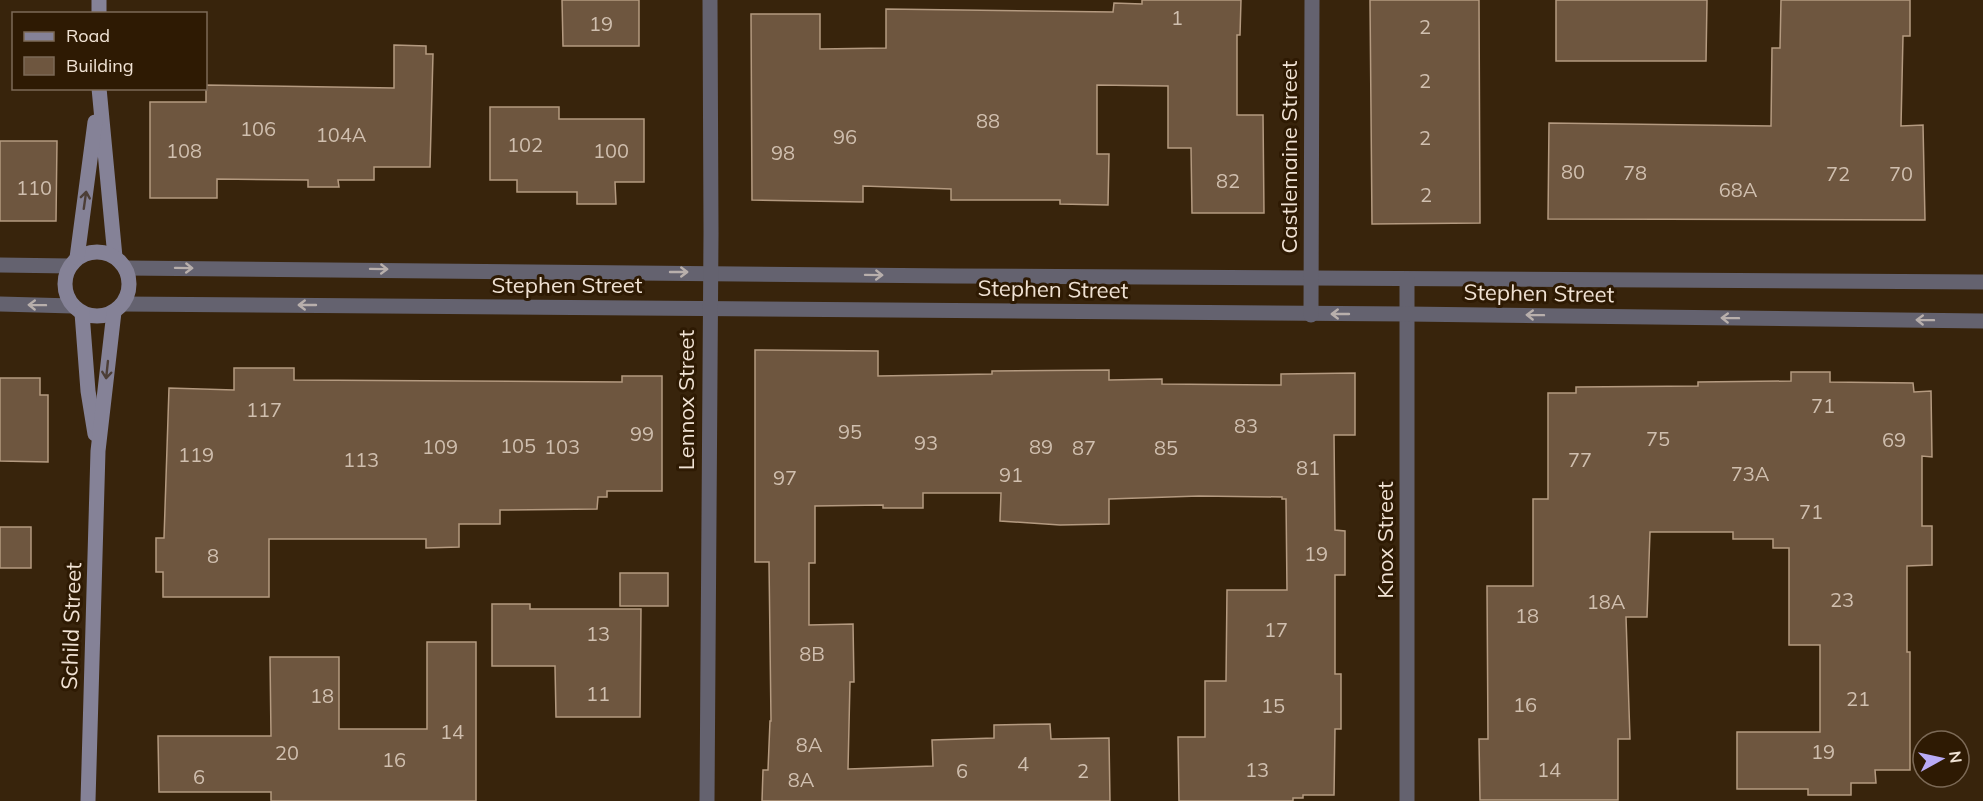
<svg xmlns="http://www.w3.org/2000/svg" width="1983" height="801" viewBox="0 0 1983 801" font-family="Mulish,sans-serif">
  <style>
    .building { fill: #6e563f; stroke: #b49a80; stroke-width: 1.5 }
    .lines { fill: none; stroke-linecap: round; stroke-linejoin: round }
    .street { stroke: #64626f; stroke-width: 15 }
    .secondary { stroke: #858297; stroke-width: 15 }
    .oneway { stroke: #4c3e37 }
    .oneway2 { stroke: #b8afac }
    .labels { text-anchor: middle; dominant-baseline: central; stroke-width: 6; stroke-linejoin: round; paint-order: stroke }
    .number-label { font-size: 20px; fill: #d0bfaf }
    .street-label { font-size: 22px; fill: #f0e2d4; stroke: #2e1a03 }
  </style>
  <rect width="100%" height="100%" fill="#38240c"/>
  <g class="building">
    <path d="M562,0H639V46H563Z"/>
    <path d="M1142,0H1241L1240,35H1237V115H1263L1264,213H1192L1191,148H1168V86L1097,85V154H1109L1108,205L1060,204V200H951V189L863,186V202L752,200L751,14H820V49L886,48V9L1113,12L1114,3L1142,4Z"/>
    <path d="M1370,0H1479L1480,223L1372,224Z"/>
    <path d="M1556,0H1707L1706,61H1556Z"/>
    <path d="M1781,0H1910V36H1903L1901,126L1923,125L1925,220L1548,219L1549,123L1771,126L1772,48H1780Z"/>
    <path d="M394,45L426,46V54H433L430,167H374V180H338L339,187H308V180L217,179V198H150V102H206V85L394,88Z"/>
    <path d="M490,107H559V119H644V182H615L616,204H577V192H517V180H490Z"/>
    <path d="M0,141H57L56,221H0Z"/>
    <path d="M755,350L878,351V376L992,374V371L1109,370V380L1162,379V384L1281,385V374L1355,373V435H1334L1335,530L1345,531V575H1335V674H1341V729H1335L1334,795H1303V798H1293V801H1179L1178,737H1205V681H1226L1227,590H1287L1286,499H1282V497L1199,496L1109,499V524L1060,525L1000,521L1001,493H923V508H883V505L815,506V563H809V625L853,624L854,682H850L848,769L933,766L932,740L994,738V725L1050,724L1051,739L1109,738L1110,801H762L763,770H768L770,721H771L769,562H755Z"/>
    <path d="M234,368H294V380L622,382V376H662V491H607V497H598L597,509L500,510V524H459V547L426,548V539H269V597H163V572H156V538H164L169,388L234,390Z"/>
    <path d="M1791,372H1830V382L1913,383L1914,392L1931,391L1932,457L1922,456V526H1932V565L1907,566V652H1910V770H1875L1876,783H1851V795H1808V789H1737V732H1820V645H1789V548H1773V539H1733V532H1650L1647,617H1626L1630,739H1618V800H1480L1479,739H1488L1487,586H1533V499H1548V393H1576V387L1698,386V382L1791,381Z"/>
    <path d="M0,378H40V395H48V462L0,461Z"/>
    <rect x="0" y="527" width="31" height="41"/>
    <rect x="620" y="573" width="48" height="33"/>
    <path d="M492,604H530V609H641L640,717H556L555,666H492Z"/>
    <path d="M427,642H476V801H271V792H159L158,736H271L270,657H339V729H427Z"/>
  </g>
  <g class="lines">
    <g class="street">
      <path d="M0,265L70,266"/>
      <path d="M125,268L956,276L1983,282"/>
      <path d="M1407,279V801"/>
      <path d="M0,304L73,306"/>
      <path d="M123,304L1407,314L1983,321"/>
      <path d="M1311,315L1312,0"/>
      <path d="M707,801L711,233L710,0"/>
    </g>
    <g class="secondary">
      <path d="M99,14V0"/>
      <path d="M99,88L115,257"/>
      <circle cx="97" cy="284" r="32"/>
      <path d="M77,258L95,122"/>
      <path d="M82,313L88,391L95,434"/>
      <path d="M88,801L98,451L114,312"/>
    </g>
  </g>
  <defs><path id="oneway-shaft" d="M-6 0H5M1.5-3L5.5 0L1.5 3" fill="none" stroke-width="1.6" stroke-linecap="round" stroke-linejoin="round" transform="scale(1.5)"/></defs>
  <g class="oneway">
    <use href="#oneway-shaft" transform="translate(85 200) rotate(-82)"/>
    <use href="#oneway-shaft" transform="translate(107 370) rotate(96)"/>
  </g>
  <g class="oneway2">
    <use href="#oneway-shaft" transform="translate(184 268) rotate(1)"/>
    <use href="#oneway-shaft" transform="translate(379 269) rotate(1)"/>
    <use href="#oneway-shaft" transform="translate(679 272)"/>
    <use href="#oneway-shaft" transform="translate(874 275) rotate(1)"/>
    <use href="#oneway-shaft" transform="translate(37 305) rotate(-179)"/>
    <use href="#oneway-shaft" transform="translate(307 305) rotate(-180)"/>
    <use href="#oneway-shaft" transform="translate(1340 314) rotate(180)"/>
    <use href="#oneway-shaft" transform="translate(1535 315) rotate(-179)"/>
    <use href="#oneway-shaft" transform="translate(1730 318) rotate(-179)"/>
    <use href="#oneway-shaft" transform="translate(1925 320) rotate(-179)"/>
  </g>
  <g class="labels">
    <g class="number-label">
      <text x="1177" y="17">1</text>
      <text x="601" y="23">19</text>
      <text x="1425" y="26">2</text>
      <text x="1425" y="80">2</text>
      <text x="988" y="120">88</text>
      <text x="258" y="128">106</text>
      <text x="341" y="134">104A</text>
      <text x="845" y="136">96</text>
      <text x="1425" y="137">2</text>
      <text x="525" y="144">102</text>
      <text x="184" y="150">108</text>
      <text x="611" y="150">100</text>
      <text x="783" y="152">98</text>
      <text x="1573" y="171">80</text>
      <text x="1635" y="172">78</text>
      <text x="1838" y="173">72</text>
      <text x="1901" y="173">70</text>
      <text x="1228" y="180">82</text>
      <text x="34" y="187">110</text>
      <text x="1738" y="189">68A</text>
      <text x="1426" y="194">2</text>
      <text x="1823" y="405">71</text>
      <text x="264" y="409">117</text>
      <text x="1246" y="425">83</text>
      <text x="850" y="431">95</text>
      <text x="642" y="433">99</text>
      <text x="1658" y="438">75</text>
      <text x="1894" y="439">69</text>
      <text x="926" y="442">93</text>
      <text x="518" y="445">105</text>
      <text x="440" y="446">109</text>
      <text x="562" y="446">103</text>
      <text x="1041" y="446">89</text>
      <text x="1084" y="447">87</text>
      <text x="1166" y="447">85</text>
      <text x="196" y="454">119</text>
      <text x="361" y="459">113</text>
      <text x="1580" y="459">77</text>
      <text x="1308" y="467">81</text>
      <text x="1750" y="473">73A</text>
      <text x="1011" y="474">91</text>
      <text x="785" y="477">97</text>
      <text x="1811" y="511">71</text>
      <text x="1316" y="553">19</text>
      <text x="213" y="555">8</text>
      <text x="1842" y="599">23</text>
      <text x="1606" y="601">18A</text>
      <text x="1527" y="615">18</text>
      <text x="1276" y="629">17</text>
      <text x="598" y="633">13</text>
      <text x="812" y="653">8B</text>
      <text x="598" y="693">11</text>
      <text x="322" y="695">18</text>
      <text x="1858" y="698">21</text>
      <text x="1525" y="704">16</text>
      <text x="1273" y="705">15</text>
      <text x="452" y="731">14</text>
      <text x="809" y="744">8A</text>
      <text x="1823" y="751">19</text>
      <text x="287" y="752">20</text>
      <text x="394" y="759">16</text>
      <text x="1023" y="763">4</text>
      <text x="1257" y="769">13</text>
      <text x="1549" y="769">14</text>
      <text x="962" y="770">6</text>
      <text x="1083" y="770">2</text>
      <text x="199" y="776">6</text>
      <text x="801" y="779">8A</text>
    </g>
    <g class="street-label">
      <text transform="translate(1289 157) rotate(-90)">Castlemaine Street</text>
      <text x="567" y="285">Stephen Street</text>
      <text transform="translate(1053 289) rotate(1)">Stephen Street</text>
      <text transform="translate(1539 293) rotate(1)">Stephen Street</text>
      <text transform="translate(686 400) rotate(-90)">Lennox Street</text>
      <text transform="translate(1385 540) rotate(-90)">Knox Street</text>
      <text transform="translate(71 626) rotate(-88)">Schild Street</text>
    </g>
  </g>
  <rect x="12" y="12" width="195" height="78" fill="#2e1a03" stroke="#7c6a57" stroke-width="1.5"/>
  <rect x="24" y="32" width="30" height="9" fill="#858297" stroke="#7c6a57" stroke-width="1.5"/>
  <text x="66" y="42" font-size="18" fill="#f0e2d4">Road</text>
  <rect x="24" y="57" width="30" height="18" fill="#6e563f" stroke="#7c6a57" stroke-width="1.5"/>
  <text x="66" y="72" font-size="18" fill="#f0e2d4">Building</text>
  <g transform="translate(1941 759) rotate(82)"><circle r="28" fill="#2e1a03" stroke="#7c6a57" stroke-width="1.5"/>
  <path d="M0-4.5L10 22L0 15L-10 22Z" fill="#b9abf7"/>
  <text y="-9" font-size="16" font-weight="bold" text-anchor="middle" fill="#f0e2d4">N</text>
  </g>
</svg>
